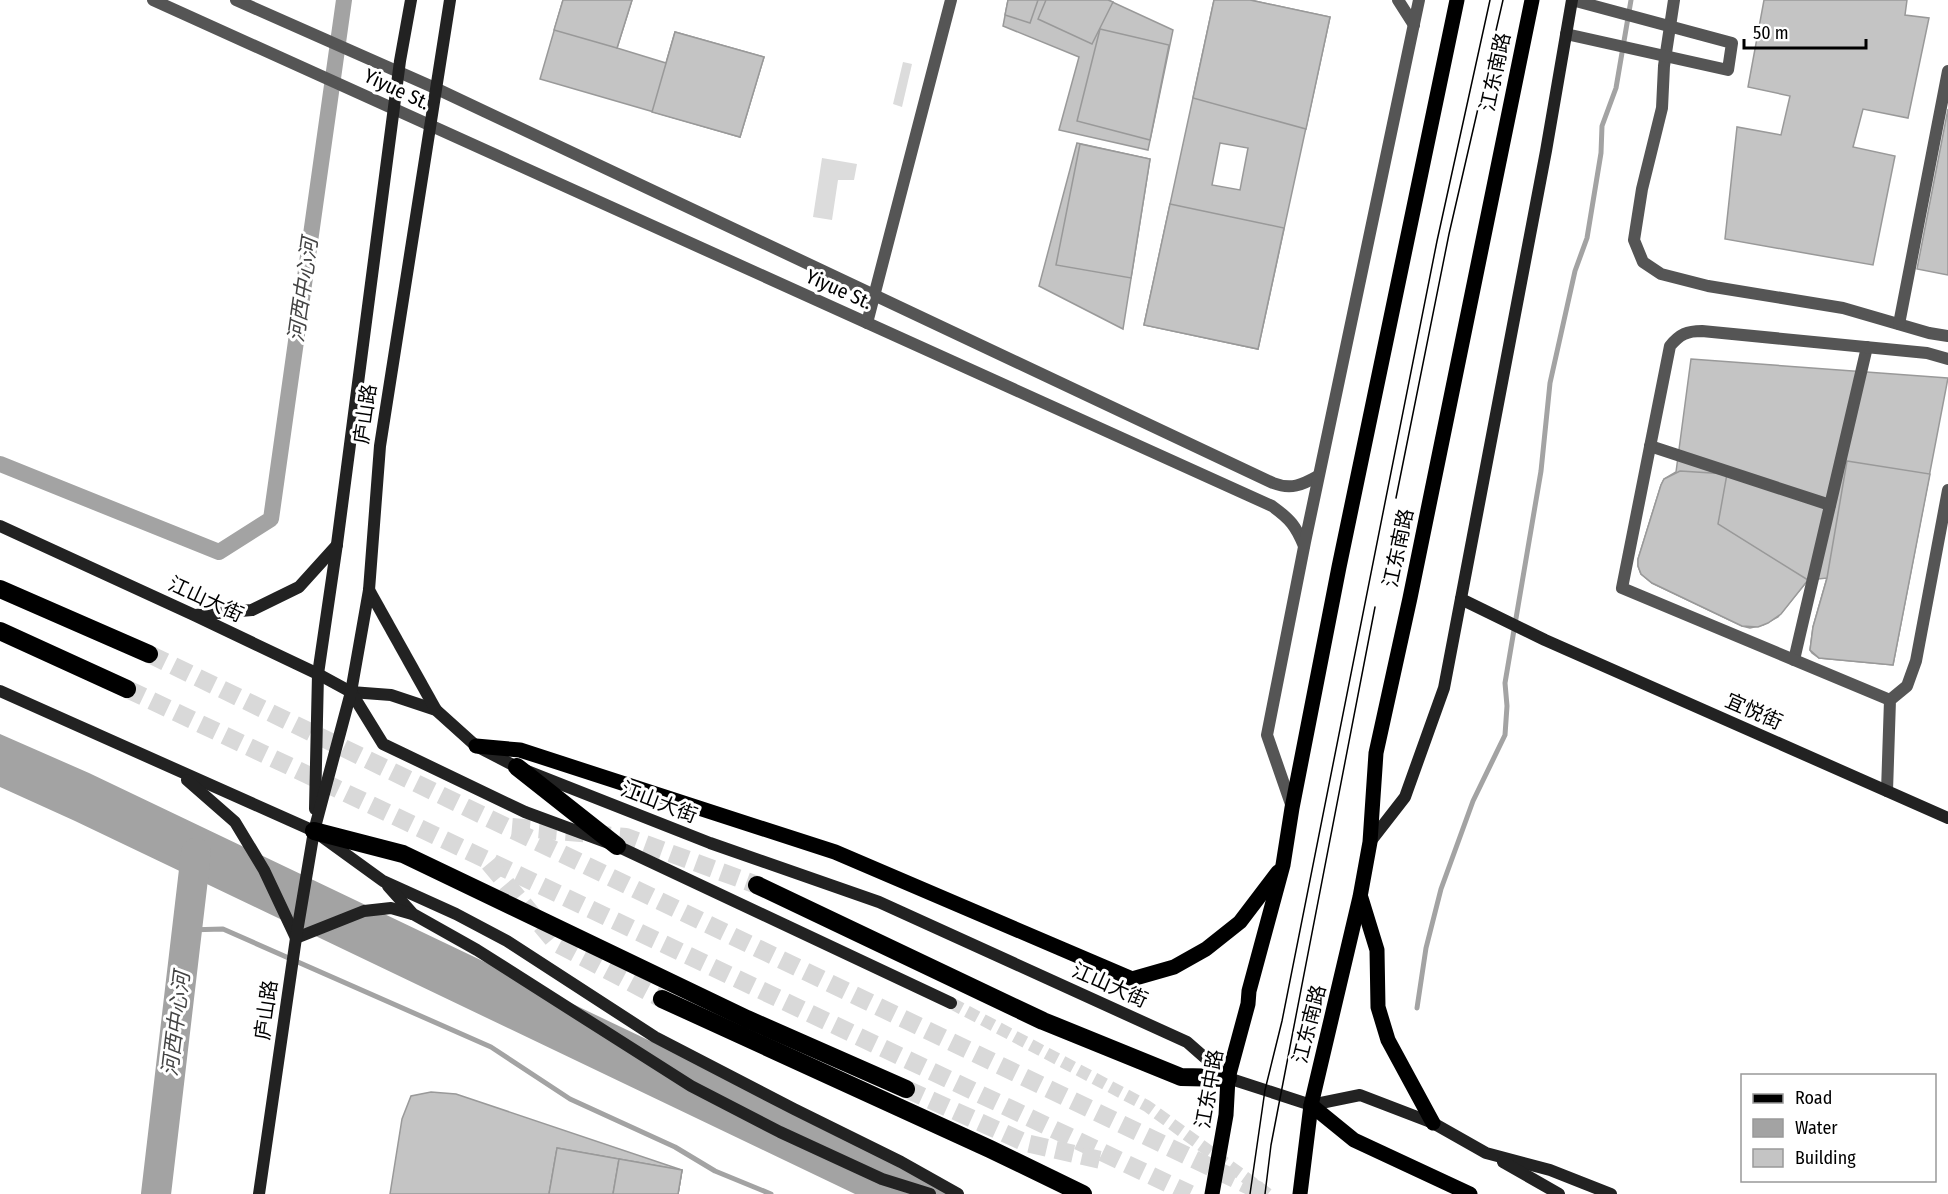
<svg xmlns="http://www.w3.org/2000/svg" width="1948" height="1194" viewBox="0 0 1948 1194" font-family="'Fira Sans Condensed','Noto Sans SC',sans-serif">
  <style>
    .green { fill: #dcdcdc }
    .water { fill: #a3a3a3 }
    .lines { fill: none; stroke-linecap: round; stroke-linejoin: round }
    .stream { stroke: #a3a3a3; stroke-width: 5 }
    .canal { stroke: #a3a3a3; stroke-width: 16 }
    .river { stroke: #a3a3a3; stroke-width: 30 }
    .building { fill: #c4c4c4; stroke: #999; stroke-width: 1.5; fill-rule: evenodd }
    .secondary-tunnel { stroke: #d9d9d9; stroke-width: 12; stroke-dasharray: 12 6; stroke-linecap: butt }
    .highway-tunnel { stroke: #d9d9d9; stroke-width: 18; stroke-dasharray: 18 9; stroke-linecap: butt }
    .street { stroke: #555; stroke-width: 12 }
    .secondary { stroke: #222; stroke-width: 12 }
    .primary { stroke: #000; stroke-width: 15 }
    .highway { stroke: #000; stroke-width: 18 }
    .tram { stroke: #000; stroke-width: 1.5 }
    .labels { text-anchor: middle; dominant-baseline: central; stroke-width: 6; stroke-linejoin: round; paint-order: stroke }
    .street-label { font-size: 20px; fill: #000; stroke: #fff }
    .water-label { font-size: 21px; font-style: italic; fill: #444; stroke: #fff }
  </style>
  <rect width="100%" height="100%" fill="#fff"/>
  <g class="green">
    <path d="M903,62L912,64L902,107L893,104Z"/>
    <path d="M822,158L857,164L854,180H838L832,220L813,217Z"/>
  </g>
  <path class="water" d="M0,734L89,773L688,1059L957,1194H855L75,821L0,787Z"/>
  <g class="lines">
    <g class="stream">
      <path d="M187,930L223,929L491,1047L570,1099L675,1147L715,1171L771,1194"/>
      <path d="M1417,1008L1426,948L1441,889L1473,801L1505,735L1507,706L1505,683L1541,471L1550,383L1575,271L1587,238L1601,153L1602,126L1616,88L1631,0"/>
    </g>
    <path class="canal" d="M0,464L219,552L271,519L344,0"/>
    <path class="river" d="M156,1194L196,853"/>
  </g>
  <g class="building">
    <path d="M563,0H632L617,48L666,63L675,32L764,57L740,137L540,79Z"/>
    <path d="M563,0H632L617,48L554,30Z"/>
    <path d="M1008,0H1108L1173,30L1148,150L1059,130L1079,57L1003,26Z"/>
    <path d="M1008,0H1038L1030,23L1005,15Z"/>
    <path d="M1046,0H1108L1113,2L1092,44L1038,19Z"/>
    <path d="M1214,0H1250L1330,17L1258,349L1144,325ZM1220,143L1248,148L1240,190L1212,185Z"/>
    <path d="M1214,0H1250L1330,17L1306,129L1193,98Z"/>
    <path d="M1764,0H1907L1905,15L1929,18L1908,118L1863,109L1853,147L1895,156L1873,265L1725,239L1737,127L1781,135L1790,96L1748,87Z"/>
    <path d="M1100,29L1169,45L1150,140L1077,121Z"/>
    <path d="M675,32L764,57L740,137L652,112Z"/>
    <path d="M1948,109V275L1917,269Z"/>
    <path d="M1077,143L1150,159L1123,329L1039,286Z"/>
    <path d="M1080,144L1150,159L1131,278L1056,265Z"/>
    <path d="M1170,204L1284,228L1258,349L1144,325Z"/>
    <path d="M1691,359L1948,378L1893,665L1819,658L1812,653L1810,650L1813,627L1827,578L1808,580L1778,617L1763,625L1750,628L1742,626L1652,583L1641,574L1638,566V559L1661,485L1664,479L1676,472Z"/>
    <path d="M1847,461L1930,474L1893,665L1819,658L1810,650L1813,627L1827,578Z"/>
    <path d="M1680,471L1727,474L1718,524L1808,580L1781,614L1768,623L1758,627L1742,626L1652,583L1641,574L1638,566V559L1661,485L1664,479Z"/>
    <path d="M431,1092L456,1094L682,1170L678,1194H390L402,1119L411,1096Z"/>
    <path d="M557,1148L682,1170L678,1194H549Z"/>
    <path d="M557,1148L619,1159L613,1194H549Z"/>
    <path d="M619,1159L682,1170L678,1194H613Z"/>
  </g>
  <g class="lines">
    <path class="secondary-tunnel" d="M951,1003L1147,1106L1268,1194"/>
    <g class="highway-tunnel">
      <path d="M149,654L1266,1194"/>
      <path d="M127,689L1190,1194"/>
      <path d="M512,827L626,837L757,885"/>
      <path d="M489,863L556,943L662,999"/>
      <path d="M906,1089L1026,1143L1101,1160"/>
    </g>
    <g class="street">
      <path d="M153,0L1272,506C1290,519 1296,526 1304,546"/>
      <path d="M236,0L435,88L1273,483C1291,490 1302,485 1318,476"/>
      <path d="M1398,0L1414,25"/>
      <path d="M1674,0L1664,66L1662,108L1642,189L1634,240L1643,262L1661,274L1708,286L1843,308L1929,333L1948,336"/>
      <path d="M1566,34L1728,70L1732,43L1572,0"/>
      <path d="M867,323L951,0"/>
      <path d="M1899,324L1948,71"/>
      <path d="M1650,446L1830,505"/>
      <path d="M1794,660L1867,347"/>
      <path d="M1890,700L1622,588L1670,346C1680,334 1687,331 1702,331L1927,353L1948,359"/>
      <path d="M1887,791L1890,700L1907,686L1916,661L1948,490"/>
      <path d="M1292,807L1267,735L1305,542L1419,0"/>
    </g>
    <g class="secondary">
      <path d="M0,526L194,615L318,674L351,692L391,695L436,710L476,746L517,767L710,843L879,902L1187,1042L1228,1078L1311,1105L1360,1095L1433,1123L1486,1153L1550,1170L1611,1194"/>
      <path d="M369,590L436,710"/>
      <path d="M1461,599L1545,640L1948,818"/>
      <path d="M195,615L252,610L299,587L337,545"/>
      <path d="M0,691L314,831L383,881L456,914L507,941L655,1037L794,1109L901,1162L958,1194"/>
      <path d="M351,692L383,744L525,812L617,846L951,1003"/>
      <path d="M187,780L235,822L264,870L296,938"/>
      <path d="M315,809L318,674L337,544L400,61L411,0"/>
      <path d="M1370,842L1405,797L1444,688L1546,151L1572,0"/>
      <path d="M388,886L413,914L477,950L691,1086L780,1132L882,1179L930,1194"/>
      <path d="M296,938L364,911L391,908L412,914"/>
      <path d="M1503,1162L1559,1194"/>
      <path d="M259,1194L296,938L314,831L351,692L369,590L380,446L450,0"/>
    </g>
    <g class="primary">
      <path d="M476,746L520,750L835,852L1132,979L1174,967L1206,949L1240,922L1278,872"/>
      <path d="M1361,898L1377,950L1378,1007L1388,1040L1433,1123"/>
      <path d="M1311,1105L1354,1140L1470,1194"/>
      <path d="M1212,1194L1226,1115L1228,1078L1248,1004L1249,991L1283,865L1292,808L1339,567L1457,0"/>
      <path d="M1300,1194L1311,1105L1360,897L1370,842L1376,753L1410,598L1532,0"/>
    </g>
    <g class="highway">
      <path d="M0,589L149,654"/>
      <path d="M0,631L127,689"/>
      <path d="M517,767L617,846"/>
      <path d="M314,831L403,854L747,1019L906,1089"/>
      <path d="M757,885L1043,1021L1181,1077L1228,1078"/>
      <path d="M662,999L990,1149L1083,1194"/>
    </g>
    <g class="tram">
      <path d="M1396,498L1449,234L1503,0"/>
      <path d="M1250,1194L1265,1090L1282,1021L1437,241L1490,0"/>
      <path d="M1265,1194L1271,1145L1375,607"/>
    </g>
  </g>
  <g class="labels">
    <g class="street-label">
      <text transform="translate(1495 72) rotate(-78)">江东南路</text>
      <text transform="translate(397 89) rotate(25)">Yiyue St.</text>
      <text transform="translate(839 289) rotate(24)">Yiyue St.</text>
      <text transform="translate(365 414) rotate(-82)">庐山路</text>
      <text transform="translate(1398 548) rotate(-78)">江东南路</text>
      <text transform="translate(206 599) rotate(25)">江山大街</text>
      <text transform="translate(1754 711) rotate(24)">宜悦街</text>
      <text transform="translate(659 802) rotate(21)">江山大街</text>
      <text transform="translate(1110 985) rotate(24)">江山大街</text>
      <text transform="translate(266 1010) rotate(-82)">庐山路</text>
      <text transform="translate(1309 1024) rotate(-76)">江东南路</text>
      <text transform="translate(1209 1089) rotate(-80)">江东中路</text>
    </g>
    <g class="water-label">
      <text transform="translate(303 290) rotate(-82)">河西中心河</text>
      <text transform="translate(176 1024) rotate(-83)">河西中心河</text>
    </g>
  </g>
  <rect x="1741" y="1074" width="195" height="108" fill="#ffffff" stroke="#999999" stroke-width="1.5"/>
  <rect x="1753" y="1094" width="30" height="9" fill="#000000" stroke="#999999" stroke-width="1.5"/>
  <text x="1795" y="1104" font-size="18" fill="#000000">Road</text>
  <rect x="1753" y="1119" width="30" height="18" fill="#a3a3a3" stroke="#999999" stroke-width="1.5"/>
  <text x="1795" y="1134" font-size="18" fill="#000000">Water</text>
  <rect x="1753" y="1149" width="30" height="18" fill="#c4c4c4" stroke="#999999" stroke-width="1.5"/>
  <text x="1795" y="1164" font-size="18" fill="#000000">Building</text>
  <path d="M1744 39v9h122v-9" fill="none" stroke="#000000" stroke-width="3"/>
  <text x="1753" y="39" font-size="18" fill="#000000" stroke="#ffffff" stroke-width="4.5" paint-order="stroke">50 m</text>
</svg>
